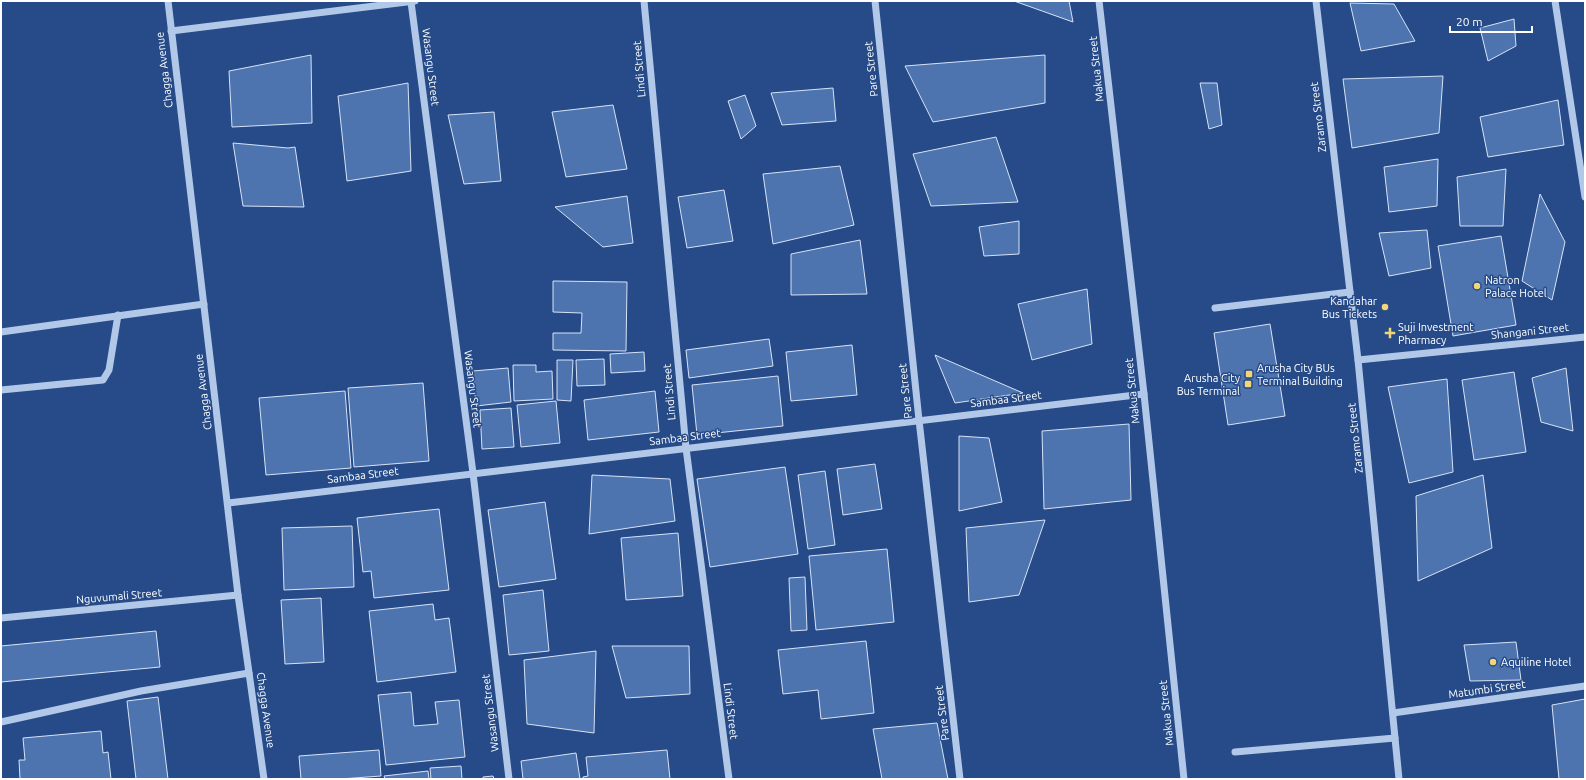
<svg xmlns="http://www.w3.org/2000/svg" width="1586" height="780" viewBox="0 0 1586 780" font-family="Ubuntu,sans-serif">
  <style>
    .building { fill: #4e74af; stroke: #d6e3f7 }
    .lines { fill: none; stroke-linecap: round; stroke-linejoin: round }
    .minor { stroke: #b2c8e9; stroke-width: 7 }
    .poi-dot { fill: #f2d577; stroke: #264b88; stroke-width: 1.5 }
    .labels { text-anchor: middle; dominant-baseline: central; stroke-width: 3; stroke-linejoin: round; paint-order: stroke }
    .street-label { font-size: 11px; fill: #fff; stroke: #264b88 }
    .poi-label { font-size: 11px; fill: #fff; stroke: #264b88; text-anchor: start }
  </style>
  <rect width="100%" height="100%" fill="#264b88"/>
  <g class="building">
    <path d="M1014,1H1069L1073,22Z"/>
    <path d="M1350,3L1394,4L1415,41L1361,51Z"/>
    <path d="M1514,19L1516,46L1488,61L1480,28Z"/>
    <path d="M311,55L312,123L232,127L229,71Z"/>
    <path d="M1045,55V103L933,122L905,66Z"/>
    <path d="M1443,76L1439,133L1352,148L1343,79Z"/>
    <path d="M408,83L411,171L347,181L338,96Z"/>
    <path d="M1200,83H1217L1222,125L1209,129Z"/>
    <path d="M833,88L836,121L782,125L771,93Z"/>
    <path d="M745,95L756,126L741,139L728,101Z"/>
    <path d="M1558,100L1564,145L1488,157L1480,117Z"/>
    <path d="M613,105L627,169L566,177L552,112Z"/>
    <path d="M494,112L501,181L464,184L448,115Z"/>
    <path d="M996,137L1018,202L931,206L913,154Z"/>
    <path d="M233,143L288,148L295,147L304,207L243,206Z"/>
    <path d="M1438,159L1437,206L1389,212L1384,167Z"/>
    <path d="M840,166L854,225L773,244L763,174Z"/>
    <path d="M1506,169L1503,226H1460L1457,177Z"/>
    <path d="M724,190L733,241L687,248L678,197Z"/>
    <path d="M1540,194L1565,242L1552,300L1522,281Z"/>
    <path d="M627,196L633,243L603,247L555,207Z"/>
    <path d="M1019,221V254L984,256L979,227Z"/>
    <path d="M1427,230L1431,268L1389,276L1379,233Z"/>
    <path d="M1501,236L1516,325L1453,336L1438,246Z"/>
    <path d="M860,240L867,294L791,295V254Z"/>
    <path d="M553,281L627,282L626,351L553,350V333H581L582,313L553,312Z"/>
    <path d="M1087,289L1092,344L1032,360L1018,304Z"/>
    <path d="M1270,324L1285,416L1228,425L1214,333Z"/>
    <path d="M769,339L773,366L689,378L686,350Z"/>
    <path d="M852,345L857,395L791,401L786,352Z"/>
    <path d="M644,352L645,371L611,373L610,354Z"/>
    <path d="M935,355L1023,393L955,403Z"/>
    <path d="M604,359L605,385L577,386L576,360Z"/>
    <path d="M557,360H573L571,401L557,400Z"/>
    <path d="M513,365H536V372L552,371L553,399L514,401Z"/>
    <path d="M508,368L511,402L476,406L473,371Z"/>
    <path d="M1566,368L1573,431L1541,422L1532,378Z"/>
    <path d="M1514,372L1526,452L1474,460L1462,380Z"/>
    <path d="M778,376L783,426L697,435L692,385Z"/>
    <path d="M1447,379L1453,472L1409,483L1388,387Z"/>
    <path d="M423,383L429,461L354,467L348,388Z"/>
    <path d="M345,391L351,468L266,475L259,398Z"/>
    <path d="M655,391L659,432L588,440L584,400Z"/>
    <path d="M556,401L560,443L521,447L517,405Z"/>
    <path d="M511,408L514,447L482,449L480,410Z"/>
    <path d="M1129,424L1131,500L1044,509L1042,431Z"/>
    <path d="M959,436L989,438L1002,502L959,511Z"/>
    <path d="M875,464L882,509L843,515L837,469Z"/>
    <path d="M785,467L798,554L710,567L697,479Z"/>
    <path d="M825,471L835,545L808,549L798,475Z"/>
    <path d="M592,475L670,479L675,521L589,534Z"/>
    <path d="M1483,475L1492,548L1418,581L1416,496Z"/>
    <path d="M545,502L556,579L499,587L488,510Z"/>
    <path d="M439,509L449,590L374,598L371,571L363,572L357,518Z"/>
    <path d="M1045,520L1019,595L969,602L966,528Z"/>
    <path d="M352,526L354,587L284,590L282,528Z"/>
    <path d="M678,533L683,596L626,600L621,538Z"/>
    <path d="M887,549L894,622L816,630L809,556Z"/>
    <path d="M805,577L807,630L791,631L789,578Z"/>
    <path d="M543,590L549,651L509,655L503,595Z"/>
    <path d="M321,598L324,662L285,664L281,600Z"/>
    <path d="M433,604L435,620L449,618L456,672L377,682L369,611Z"/>
    <path d="M156,631L160,667L1,682V646Z"/>
    <path d="M866,641L874,713L821,719L818,690L783,694L778,650Z"/>
    <path d="M1516,642L1521,680L1470,681L1464,645Z"/>
    <path d="M612,646H689L690,694L626,698Z"/>
    <path d="M596,651L594,733L527,724L524,660Z"/>
    <path d="M411,692L414,726L438,724L435,702L459,700L465,757L386,765L378,695Z"/>
    <path d="M158,697L168,779H136L127,701Z"/>
    <path d="M1585,699V779H1559L1552,705Z"/>
    <path d="M937,723L948,779H882L873,729Z"/>
    <path d="M101,731L103,753L108,752L111,779H20L19,760H25L23,738Z"/>
    <path d="M379,750L381,776L340,779H301L299,756Z"/>
    <path d="M667,750L670,779H583V777L588,776L586,757Z"/>
    <path d="M576,753L580,779H523L521,761Z"/>
    <path d="M461,766L462,779H431L430,768Z"/>
    <path d="M428,771L429,779H385L384,776Z"/>
    <path d="M493,776L494,779H483V777Z"/>
  </g>
  <g class="lines">
    <g class="minor">
      <path d="M168,1L238,595L264,779"/>
      <path d="M644,1L686,448L729,779"/>
      <path d="M875,1L919,420L960,779"/>
      <path d="M1099,1L1144,394L1184,779"/>
      <path d="M1316,1L1358,360L1399,779"/>
      <path d="M1555,1L1585,197"/>
      <path d="M411,2L473,473L509,779"/>
      <path d="M171,31L415,1"/>
      <path d="M1215,308L1350,292"/>
      <path d="M1,332L204,304"/>
      <path d="M1358,360L1585,337"/>
      <path d="M1,390L103,380L109,370L118,315"/>
      <path d="M228,503L1144,394"/>
      <path d="M1,618L238,595"/>
      <path d="M1393,713L1585,686"/>
      <path d="M1,722L141,691L249,673"/>
      <path d="M1235,752L1395,738"/>
    </g>
  </g>
  <g class="poi-dot">
    <circle cx="1477" cy="286" r="4"/>
    <circle cx="1385" cy="307" r="4"/>
    <path d="M1388 327h4v4h4v4h-4v4h-4v-4h-4v-4h4z"/>
    <rect x="1245" y="370" width="8" height="8" rx="2"/>
    <rect x="1244" y="380" width="8" height="8" rx="2"/>
    <circle cx="1493" cy="662" r="4"/>
  </g>
  <g class="labels">
    <g class="street-label">
      <text transform="translate(431 67) rotate(83)">Wasangu Street</text>
      <text transform="translate(639 69) rotate(-95)">Lindi Street</text>
      <text transform="translate(871 69) rotate(-96)">Pare Street</text>
      <text transform="translate(1096 69) rotate(-96)">Makua Street</text>
      <text transform="translate(164 70) rotate(-97)">Chagga Avenue</text>
      <text transform="translate(1318 117) rotate(-97)">Zaramo Street</text>
      <text transform="translate(1530 331) rotate(-6)">Shangani Street</text>
      <text transform="translate(473 389) rotate(83)">Wasangu Street</text>
      <text transform="translate(905 391) rotate(-96)">Pare Street</text>
      <text transform="translate(1132 391) rotate(-96)">Makua Street</text>
      <text transform="translate(203 392) rotate(-97)">Chagga Avenue</text>
      <text transform="translate(669 392) rotate(-95)">Lindi Street</text>
      <text transform="translate(1006 399) rotate(-7)">Sambaa Street</text>
      <text transform="translate(685 437) rotate(-7)">Sambaa Street</text>
      <text transform="translate(1355 438) rotate(-96)">Zaramo Street</text>
      <text transform="translate(363 475) rotate(-7)">Sambaa Street</text>
      <text transform="translate(119 596) rotate(-5)">Nguvumali Street</text>
      <text transform="translate(1487 689) rotate(-8)">Matumbi Street</text>
      <text transform="translate(266 710) rotate(82)">Chagga Avenue</text>
      <text transform="translate(731 711) rotate(83)">Lindi Street</text>
      <text transform="translate(490 713) rotate(-97)">Wasangu Street</text>
      <text transform="translate(942 713) rotate(-97)">Pare Street</text>
      <text transform="translate(1166 713) rotate(-96)">Makua Street</text>
    </g>
    <g class="poi-label">
      <text x="1485" y="280">Natron<tspan x="1485" dy="13">Palace Hotel</tspan></text>
      <text x="1377" y="301" text-anchor="end">Kandahar<tspan x="1377" dy="13">Bus Tickets</tspan></text>
      <text x="1398" y="327">Suji Investment<tspan x="1398" dy="13">Pharmacy</tspan></text>
      <text x="1257" y="368">Arusha City BUs<tspan x="1257" dy="13">Terminal Building</tspan></text>
      <text x="1240" y="378" text-anchor="end">Arusha City<tspan x="1240" dy="13">Bus Terminal</tspan></text>
      <text x="1501" y="662">Aquiline Hotel</text>
    </g>
  </g>
  <rect width="1586" height="780" fill="none" stroke="#ffffff" stroke-width="4"/>
  <path d="M1450 26v6h82v-6" fill="none" stroke="#ffffff" stroke-width="2"/>
  <text x="1456" y="26" font-size="12" fill="#ffffff" stroke="#264b88" stroke-width="3" paint-order="stroke">20 m</text>
</svg>
